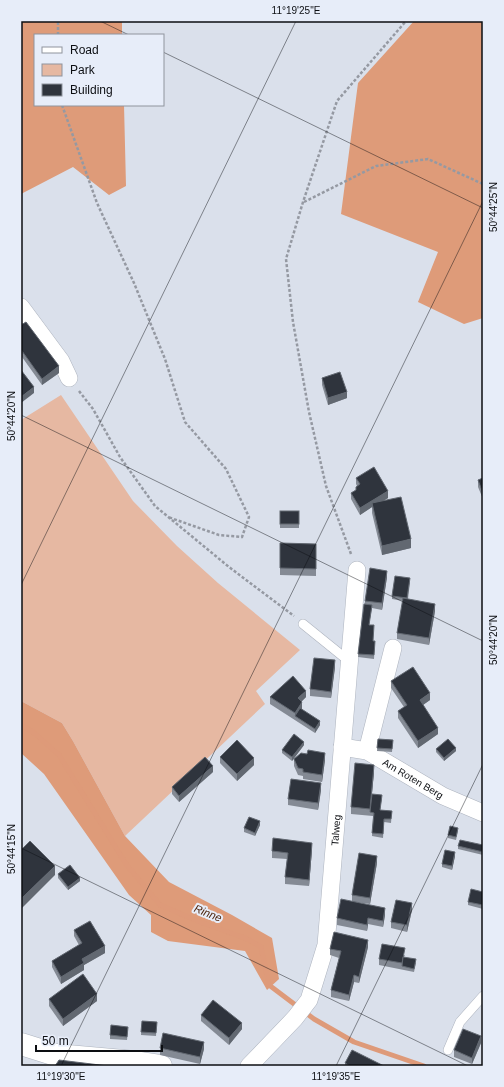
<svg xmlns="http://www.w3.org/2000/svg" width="504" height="1087" viewBox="0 0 504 1087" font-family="Arial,sans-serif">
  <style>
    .green { fill: #e6b8a2 }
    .forest { fill: #de9b79 }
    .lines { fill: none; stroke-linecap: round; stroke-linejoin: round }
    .stream { stroke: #de9a79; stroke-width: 5 }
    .service-casing { stroke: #aeb4bf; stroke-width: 10 }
    .minor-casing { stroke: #aeb4bf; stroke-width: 18 }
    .primary-casing { stroke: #aeb4bf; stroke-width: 23 }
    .path { stroke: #9599a2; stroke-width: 2.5; stroke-dasharray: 3 2; stroke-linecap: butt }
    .service { stroke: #fff; stroke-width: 9 }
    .minor { stroke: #fff; stroke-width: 17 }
    .primary { stroke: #fff; stroke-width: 22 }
    .wall { fill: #848a94 }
    .shaded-wall { fill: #626871 }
    .building { fill: #2f343d; stroke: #626871 }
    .ticks { fill: none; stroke: #0c0e12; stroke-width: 1; stroke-opacity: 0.45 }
    .labels { text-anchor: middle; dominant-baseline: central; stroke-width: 4; stroke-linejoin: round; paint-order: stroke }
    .street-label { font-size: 10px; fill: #0c0e12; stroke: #e7edf9 }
    .water-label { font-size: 11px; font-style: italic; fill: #481d04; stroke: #e7edf9 }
    .neatline { fill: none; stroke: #0c0e12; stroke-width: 1.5 }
    .ticks-label { font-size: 10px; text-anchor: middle; fill: #0c0e12 }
  </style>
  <rect width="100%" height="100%" fill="#dae0eb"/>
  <path class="green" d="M61,395L133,501L177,546L218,583L300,650L256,691L265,704L125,836L73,741L62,723L21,701V420Z"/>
  <g class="forest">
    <path d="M21,21H122V35H35V105H124L126,186L109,195L73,167L21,194Z"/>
    <path d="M414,21H483V318L464,324L418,302L438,252L341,214L358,83Z"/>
    <path d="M21,701L62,723L73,741L125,836L169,882L232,915L272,938L279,979L267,990L245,951L168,941L151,932V915L129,895L44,774L21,753Z"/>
  </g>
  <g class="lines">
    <path class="stream" d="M21,725L33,732L59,755L126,864L160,905L200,922L245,938L261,947L269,985L314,1019L354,1042L424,1066"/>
    <defs>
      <g id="service">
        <path d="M303,624L350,662"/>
        <path d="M448,1050L460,1022L483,996"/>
      </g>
      <g id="minor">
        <path d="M21,307L61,361L69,378"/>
        <path id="s1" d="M342,747L367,751L443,796L483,813"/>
        <path d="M367,751L393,648"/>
        <path id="s2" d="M249,1066L295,1018L309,1000L326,945L357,570"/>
      </g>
      <path id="primary" d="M21,1044L56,1055L135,1062L161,1066"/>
    </defs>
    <use href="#service" class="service-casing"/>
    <use href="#minor" class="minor-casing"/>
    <use href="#primary" class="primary-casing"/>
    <g class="path">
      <path d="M58,35V21"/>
      <path d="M62,105L97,203L134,283L165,359L185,422L226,469L249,517L242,537L219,535L168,517"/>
      <path d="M304,202L376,166L428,159L483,184"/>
      <path d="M79,391L93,409L120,457L155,506L229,567L294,616"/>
      <path d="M351,554L326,486L309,412L293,322L286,259L303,202L337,101L406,21"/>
    </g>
    <use href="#service" class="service"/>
    <use href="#minor" class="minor"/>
    <use href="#primary" class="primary"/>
  </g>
  <g class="wall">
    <path d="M21,325L59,373L42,385L22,357L21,358Z"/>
    <path d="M322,378L347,398L328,405L322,385Z"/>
    <path d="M356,478L388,498L383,501L411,548L382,555L372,513V507L360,515L351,499V493L356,490L357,486L356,484Z"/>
    <path d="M483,478V499L478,487V480Z"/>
    <rect x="280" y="511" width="19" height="17"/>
    <path d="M280,543L316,544V576L280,575Z"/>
    <path d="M387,577L382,610L372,608L369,625L373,641H375L374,659L358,657L365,601Z"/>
    <path d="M410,582L408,599L435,611L429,645L397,639V633L403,601L392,599V596Z"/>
    <path d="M335,667L331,698L310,696V689Z"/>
    <path d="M391,681L430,700L423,705L438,734L418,748L398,718V711L404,707L391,688Z"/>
    <path d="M270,697H306L301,702V709L320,725L315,733L270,704Z"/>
    <path d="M378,739L393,740L392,752L377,751Z"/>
    <path d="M304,745L292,761L282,753V750Z"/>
    <path d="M436,749L456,751L444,761L436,752Z"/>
    <path d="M220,757L254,765L237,781L220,763Z"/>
    <path d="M294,759L325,760L322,782L303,779V776L298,775L294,766Z"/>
    <path d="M213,772L179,802L172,794V787Z"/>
    <path d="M374,772L372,794L382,798L380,810L392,811L391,823L384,822L383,838L372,836L373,816L351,814V807Z"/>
    <path d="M321,790L318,810L288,805V799Z"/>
    <path d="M260,825L255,836L244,832V828Z"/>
    <path d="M458,831L456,840L448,838V835Z"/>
    <path d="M483,845V855L458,849V846Z"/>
    <path d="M312,849L309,886L285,884V877L287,859L272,858V851Z"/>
    <path d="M455,856L452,870L442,867V864Z"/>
    <path d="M377,863L370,904L355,902L385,915L383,927L368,924L367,931L337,925V918L352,901V895Z"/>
    <path d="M58,874L80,881L68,890L58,878Z"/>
    <path d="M483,892V909L468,905V902Z"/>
    <path d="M412,910L407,932L391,928V922Z"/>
    <path d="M74,930L105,953L84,965V970L61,984L52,967V961L79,945L74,936Z"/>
    <path d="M368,947L359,983L354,982L349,1001L331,997V990L339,958L330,955V949Z"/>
    <path d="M405,955L404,957L416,963L414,972L379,965V959Z"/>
    <path d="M49,999L97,1001L63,1026L49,1006Z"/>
    <path d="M201,1015L242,1029L229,1045L201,1021Z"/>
    <path d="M142,1021L157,1022L156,1036L141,1035Z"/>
    <path d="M128,1030L127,1040L110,1039V1035Z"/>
    <path d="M481,1043L472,1064L454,1057V1050Z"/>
    <path d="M160,1048L204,1049L200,1064L160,1055Z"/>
    <path d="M345,1063L384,1066H345Z"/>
  </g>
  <g class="shaded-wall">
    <path d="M59,366V373L42,385V379Z"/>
    <path d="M34,387V393L21,403V397Z"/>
    <path d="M347,392V398L328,405V398Z"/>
    <path d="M388,491V498L373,507L372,503V507L360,515V508Z"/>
    <path d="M411,539V548L382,555V546Z"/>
    <path d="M387,571V577L382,610V603Z"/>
    <path d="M435,604V611L429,645V638Z"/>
    <path d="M335,660V667L331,698V692Z"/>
    <path d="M306,691V697L298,705V698Z"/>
    <path d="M430,693V700L420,707V700Z"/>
    <path d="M302,702V709L296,717L295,716V720V713Z"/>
    <path d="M320,721V725L315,733V729Z"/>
    <path d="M438,728V734L418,748V741Z"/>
    <path d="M304,742V745L292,761V757Z"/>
    <path d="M456,748V751L444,761V758Z"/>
    <path d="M325,753V760L322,782V775Z"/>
    <path d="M254,758V765L237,781V774Z"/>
    <path d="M374,765V772L370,812V809Z"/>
    <path d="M213,766V772L179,802V796Z"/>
    <path d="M321,783V790L318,810V803Z"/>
    <path d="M260,821V825L255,836V833Z"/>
    <path d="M312,843V849L309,886V880Z"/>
    <path d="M455,852V856L452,870V866Z"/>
    <path d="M377,856V863L370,904V898Z"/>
    <path d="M55,866V875L21,909V899Z"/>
    <path d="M80,878V881L68,890V887Z"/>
    <path d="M412,903V910L407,932V925Z"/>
    <path d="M385,908V915L383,927V921Z"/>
    <path d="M368,918V924L367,931V925Z"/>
    <path d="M368,940V947L359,983V977Z"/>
    <path d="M105,946V953L84,965V970L61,984V977L82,959Z"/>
    <path d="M354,975V982L349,1001V995Z"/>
    <path d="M97,994V1001L63,1026V1019Z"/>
    <path d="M242,1023V1029L229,1045V1038Z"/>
    <path d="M481,1036V1043L472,1064V1058Z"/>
    <path d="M204,1042V1049L200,1064V1057Z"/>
  </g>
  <g class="building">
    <path d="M26,322L59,366L42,379L22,351H21V325Z"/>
    <path d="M21,370L34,387L21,397Z"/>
    <path d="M340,372L347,392L328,398L322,378Z"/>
    <path d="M374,467L388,491L360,508L351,493L356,490V487L360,484L356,478Z"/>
    <path d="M483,478V493L478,480Z"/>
    <path d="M401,497L411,539L382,546L372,503Z"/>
    <rect x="280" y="511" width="19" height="13"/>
    <path d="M280,543L316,544V569L280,568Z"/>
    <path d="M370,568L387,571L382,603L365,601Z"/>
    <path d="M395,576L410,578L407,598L392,596Z"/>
    <path d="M403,598L435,604L429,638L397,633Z"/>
    <path d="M364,604L372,605L369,625H374L373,641H375L374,655L358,654Z"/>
    <path d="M314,658L335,660L331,692L310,689Z"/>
    <path d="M413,667L430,693L420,700L438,728L418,741L398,711L407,705L391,681Z"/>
    <path d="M293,676L306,691L298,698L302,702L295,713L270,697Z"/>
    <path d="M300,708L320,721L315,729L295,716Z"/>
    <path d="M294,734L304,742L292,757L282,750Z"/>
    <path d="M378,739L393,740L392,749L377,748Z"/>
    <path d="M448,739L456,748L444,758L436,749Z"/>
    <path d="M237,740L254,758L237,774L220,757Z"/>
    <path d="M308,750L325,753L322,775L303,772V769L298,768L294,759L301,753L307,754Z"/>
    <path d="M205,757L213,766L179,796L172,787Z"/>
    <path d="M355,763L374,765L370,809L351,807Z"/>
    <path d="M291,779L321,783L318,803L288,799Z"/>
    <path d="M372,794L382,795L380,810L392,811L391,819H384L383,834L372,833L374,813L370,812Z"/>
    <path d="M249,817L260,821L255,833L244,828Z"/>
    <path d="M450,826L458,828L456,837L448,835Z"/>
    <path d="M273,838L312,843L309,880L285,877L288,853L272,851Z"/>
    <path d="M460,840L483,845V852L458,846Z"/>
    <path d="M30,841L55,866L21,899V850Z"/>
    <path d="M445,850L455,852L452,866L442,864Z"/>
    <path d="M359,853L377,856L370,898L352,895Z"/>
    <path d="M70,865L80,878L68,887L58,874Z"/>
    <path d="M471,889L483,892V905L468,902Z"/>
    <path d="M341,899L385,908L383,921L368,918L367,925L337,918Z"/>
    <path d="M396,900L412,903L407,925L391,922Z"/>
    <path d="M90,921L105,946L82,959L84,963L61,977L52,961L82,943L74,930Z"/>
    <path d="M334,932L368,940L359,977L354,975L349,995L331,990L341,951L330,949Z"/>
    <path d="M382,944L405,948L402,963L379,959Z"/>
    <path d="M403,957L416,959L414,969L402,966Z"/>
    <path d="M83,974L97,994L63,1019L49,999Z"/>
    <path d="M213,1000L242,1023L229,1038L201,1015Z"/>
    <path d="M142,1021L157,1022L156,1033L141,1032Z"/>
    <path d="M111,1025L128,1027L127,1037L110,1035Z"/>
    <path d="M463,1029L481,1036L472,1058L454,1050Z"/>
    <path d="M163,1033L204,1042L200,1057L160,1048Z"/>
    <path d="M352,1050L384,1066H350L345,1063Z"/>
    <path d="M59,1060L108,1066H55Z"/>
  </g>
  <path class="ticks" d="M100,21L129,35M21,22V21M163,52L483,208M21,415L483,641M21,585L296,21M21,848L468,1066M61,1066L483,201M336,1066L483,764"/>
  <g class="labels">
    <g class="street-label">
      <text stroke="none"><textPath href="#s1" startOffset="79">Am Roten Berg</textPath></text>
      <text stroke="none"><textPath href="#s2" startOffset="262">Talweg</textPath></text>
    </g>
    <g class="water-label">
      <text transform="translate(208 913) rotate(22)">Rinne</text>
    </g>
  </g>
  <rect width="504" height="1087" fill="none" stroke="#e7edf9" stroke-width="44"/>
  <rect x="34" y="34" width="130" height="72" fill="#e7edf9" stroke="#8f949d"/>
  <rect x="42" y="47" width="20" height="6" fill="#ffffff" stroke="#8f949d"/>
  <text x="70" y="54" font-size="12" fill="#0c0e12">Road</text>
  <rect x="42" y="64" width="20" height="12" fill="#e6b8a2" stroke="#8f949d"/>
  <text x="70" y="74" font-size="12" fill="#0c0e12">Park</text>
  <rect x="42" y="84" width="20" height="12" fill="#2f343d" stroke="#8f949d"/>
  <text x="70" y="94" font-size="12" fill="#0c0e12">Building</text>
  <path d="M36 1045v6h126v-6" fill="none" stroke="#0c0e12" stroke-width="2"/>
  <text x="42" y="1045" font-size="12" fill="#0c0e12" stroke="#e7edf9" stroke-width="3" paint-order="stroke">50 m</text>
  <rect x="22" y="22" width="460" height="1043" class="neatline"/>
  <g class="ticks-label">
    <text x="296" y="14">11°19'25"E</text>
    <text transform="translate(493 207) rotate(-90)" y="4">50°44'25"N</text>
    <text transform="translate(11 416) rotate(-90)" y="4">50°44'20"N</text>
    <text transform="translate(493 640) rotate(-90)" y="4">50°44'20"N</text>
    <text transform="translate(11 849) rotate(-90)" y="4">50°44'15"N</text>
    <text x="61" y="1080">11°19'30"E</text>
    <text x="336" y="1080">11°19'35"E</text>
  </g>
</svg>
